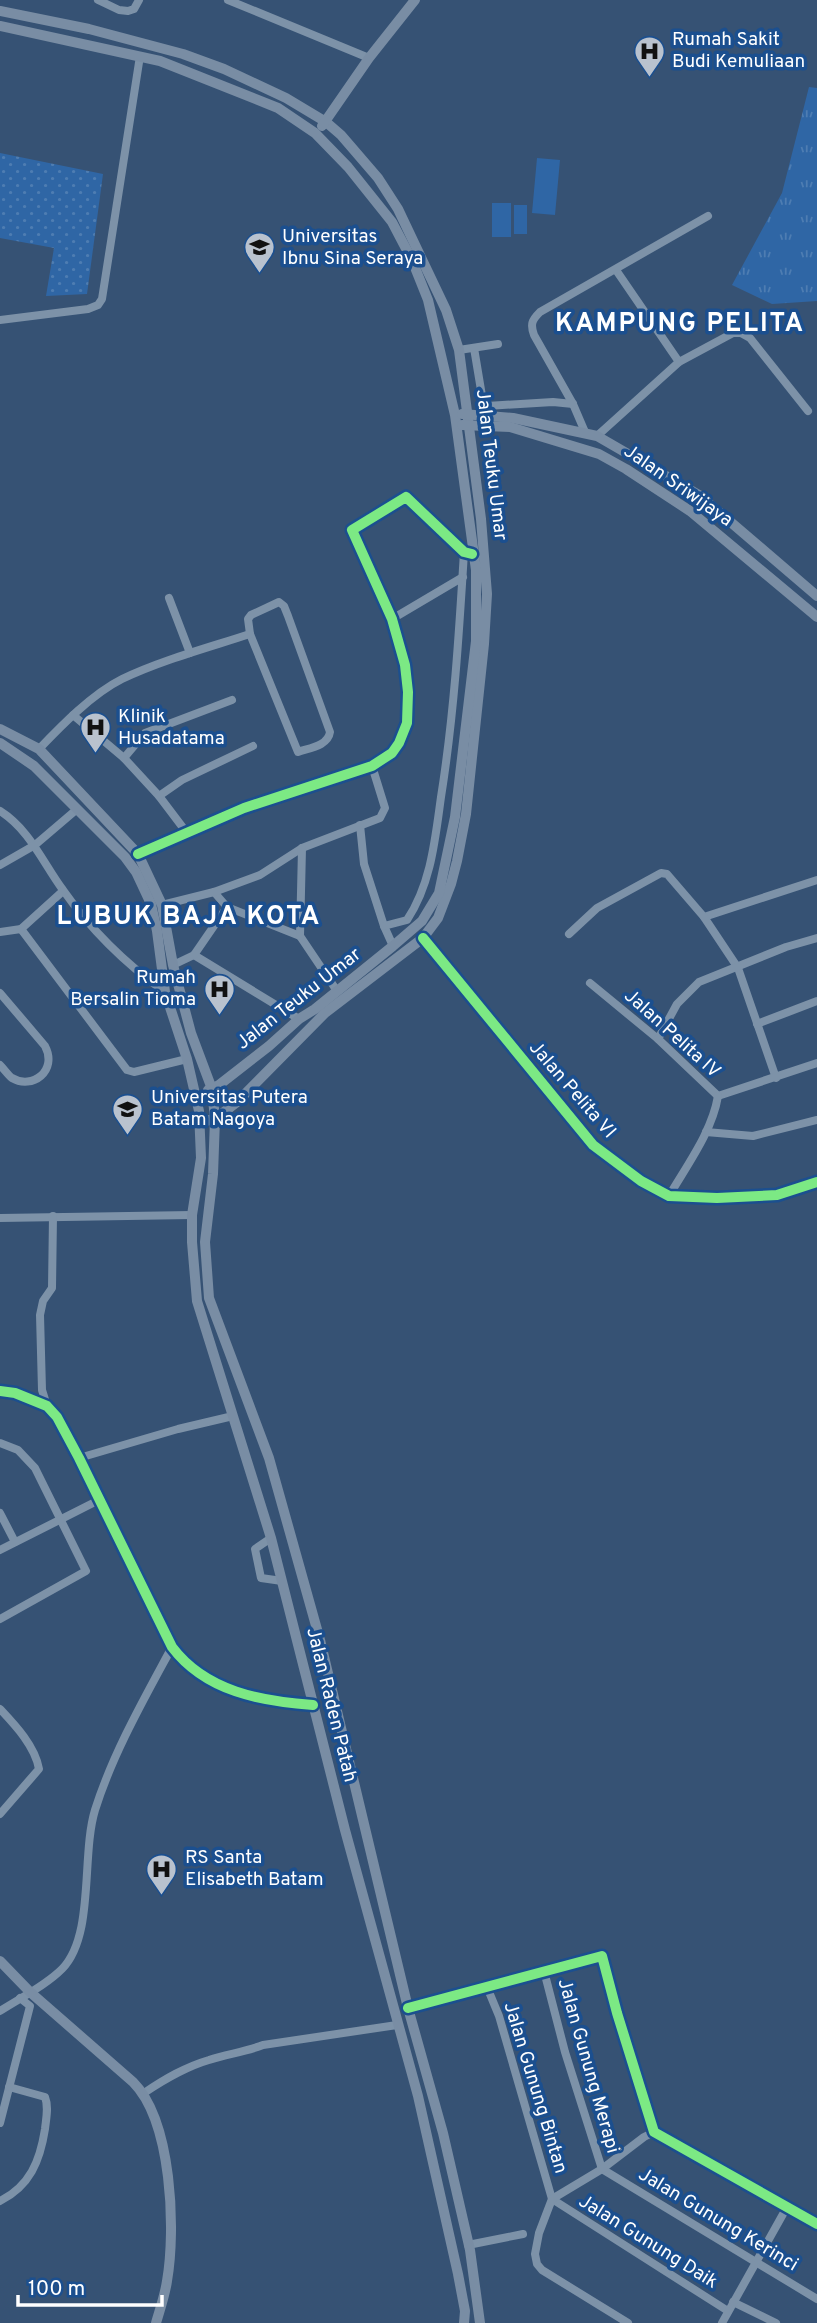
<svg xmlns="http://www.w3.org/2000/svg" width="817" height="2323" viewBox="0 0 817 2323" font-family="Overpass,sans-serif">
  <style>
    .grass { fill: url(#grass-tufts) }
    .park { fill: url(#park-dots) }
    .pitch { fill: #2f66a5 }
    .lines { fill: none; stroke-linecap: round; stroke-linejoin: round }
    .street { stroke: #7d92a8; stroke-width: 8 }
    .secondary { stroke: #798da4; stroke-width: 10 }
    .cycleway-casing { stroke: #1b4f8f; stroke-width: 15 }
    .cycleway { stroke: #7ce984; stroke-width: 10 }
    .labels { text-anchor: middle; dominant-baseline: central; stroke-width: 7; stroke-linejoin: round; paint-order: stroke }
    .poi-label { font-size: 19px; fill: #fff; stroke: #1b4f8f; text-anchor: start }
    .street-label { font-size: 19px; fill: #fff; stroke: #1b4f8f }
    .district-label { font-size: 26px; font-weight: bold; letter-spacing: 2px; fill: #fff; stroke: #1b4f8f }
  </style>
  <defs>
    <pattern id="grass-tufts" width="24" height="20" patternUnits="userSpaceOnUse" patternTransform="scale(1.75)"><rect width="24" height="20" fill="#2f66a5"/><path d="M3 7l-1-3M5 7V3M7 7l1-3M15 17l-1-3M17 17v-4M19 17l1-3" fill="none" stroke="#4e7db2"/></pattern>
    <pattern id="park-dots" width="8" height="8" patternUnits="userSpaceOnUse" patternTransform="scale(1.75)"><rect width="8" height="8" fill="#2f66a5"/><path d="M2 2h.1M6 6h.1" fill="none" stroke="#4e7db2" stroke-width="1.8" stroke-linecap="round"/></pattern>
  </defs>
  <rect width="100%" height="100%" fill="#365274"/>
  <path class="grass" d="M809,87L817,88V301L772,304L732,285L782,193Z"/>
  <path class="park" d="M0,153L103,174L87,294L46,296L54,248L0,238Z"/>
  <g class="pitch">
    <path d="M537,158L560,160L555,215L532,213Z"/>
    <rect x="492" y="203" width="19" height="34"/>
    <rect x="514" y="205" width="13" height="29"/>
  </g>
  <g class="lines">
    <g class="street">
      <path d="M98,0L119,10L128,11L134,9L139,0"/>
      <path d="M228,0L369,58"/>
      <path d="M616,270L679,362"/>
      <path d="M0,320L88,309L98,305L102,299L140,56"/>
      <path d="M474,348L483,402L487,406L553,402L573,404"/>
      <path d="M459,350L498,344"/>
      <path d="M585,432L573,404L534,335C530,324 532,320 540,312L708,216"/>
      <path d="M597,436L679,362L733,333H741L750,338L808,411"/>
      <path d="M169,598L190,653"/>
      <path d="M279,602L284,606L288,616L330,732C328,746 309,748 298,752L250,634L248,619L251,615Z"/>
      <path d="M392,619L463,577"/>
      <path d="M73,715L124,758L159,796L187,833"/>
      <path d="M39,749C61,726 92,694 122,679C162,660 207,648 250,634"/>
      <path d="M124,758L145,733L232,700"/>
      <path d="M159,796L182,780L253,746"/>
      <path d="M0,811C30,830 43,863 63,890C91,930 126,964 165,992"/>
      <path d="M360,825L364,864L384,926L393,946"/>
      <path d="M138,854L244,808L372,766L392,753L399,743L407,723L408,692L405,665L392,619L352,530L406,497L464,552L472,554"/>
      <path d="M0,865L35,845L76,810"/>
      <path d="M214,892L227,907L300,936L337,991"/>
      <path d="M162,905L214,892L260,875L302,848L380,818L385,808L372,766"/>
      <path d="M704,917L817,880"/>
      <path d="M384,926L407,920C431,884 435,840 441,797C454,715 459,634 464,552"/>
      <path d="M21,929L127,1070L134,1072L187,1059"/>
      <path d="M0,932L21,929L63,891"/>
      <path d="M569,934L597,908L661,873L667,874L704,917L738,968L776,1078"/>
      <path d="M300,936L302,848"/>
      <path d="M423,938L593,1145L641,1181L669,1196L717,1198L777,1195L817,1182"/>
      <path d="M194,955L299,1019"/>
      <path d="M173,965L194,955L227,907"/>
      <path d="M590,983L658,1039L718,1096"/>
      <path d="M0,993L45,1046C58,1071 32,1090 12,1078C8,1075 4,1069 0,1065"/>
      <path d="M757,1024L817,1001"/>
      <path d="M658,1039L677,1004L699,982L786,947L817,938"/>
      <path d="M718,1096L817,1063"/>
      <path d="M706,1132L753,1136L817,1120"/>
      <path d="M669,1196C687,1165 712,1132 718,1096"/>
      <path d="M0,1218L192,1215"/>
      <path d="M0,1391L15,1393L47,1406L57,1417L79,1458L172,1647C206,1692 261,1701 313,1705"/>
      <path d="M47,1406L42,1390L40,1315L43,1301L52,1288L53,1216"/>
      <path d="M0,1443L18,1450L35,1468L86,1571L0,1619"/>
      <path d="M79,1458L178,1429L233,1416"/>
      <path d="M0,1513L15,1542"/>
      <path d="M271,1538L255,1549L261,1578L282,1581"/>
      <path d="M0,1550L99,1500"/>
      <path d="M0,1709C15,1725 35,1746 39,1769L0,1814"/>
      <path d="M544,1971L565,2052L602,2169L817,2299"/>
      <path d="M487,1987L499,2016L552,2199L728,2311"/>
      <path d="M408,2008L602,1956L617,2013L654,2132L817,2224"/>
      <path d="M0,2011C20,1998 45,1986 62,1969C95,1935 81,1856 95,1810C113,1753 144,1699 172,1647"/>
      <path d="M144,2093C165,2079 185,2067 209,2060C227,2054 245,2052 263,2045L397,2025"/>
      <path d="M0,2123L29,2010L30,2006L20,1998"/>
      <path d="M0,2201C30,2186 40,2161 45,2129C46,2119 49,2107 45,2097L9,2087"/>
      <path d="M468,2245L523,2234"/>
      <path d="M733,2302L776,2323"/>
      <path d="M628,2323L542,2270L537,2264L535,2254L539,2233L552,2199L602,2169L644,2137L654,2132"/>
      <path d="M722,2323L787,2207"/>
    </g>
    <g class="secondary">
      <path d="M0,11L89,29L183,54L224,69L286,98L326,122L341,135L378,178L398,209L446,310L459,350L481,519L487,594L484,644L466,814L457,861L451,884L438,918L423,938L325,1013L237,1102L215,1119L200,1122"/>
      <path d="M0,26L160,61L278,108L315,133L348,167L392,222L412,260L428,300L455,415L476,570V641L455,817L439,893L422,921L393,946L315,1009L299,1019L269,1046L219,1085L208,1090"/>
      <path d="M322,126L369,58L415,0"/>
      <path d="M462,414L513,418L597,436L699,495L817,596"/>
      <path d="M462,425L510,427L599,454L626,469L690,511L817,617"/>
      <path d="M0,729L39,749L138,854L162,905L173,965L191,1033L212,1089L215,1119L213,1174L205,1242L209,1298L269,1458L320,1640L408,2008L443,2133L470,2250L480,2323"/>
      <path d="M0,743L34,766L125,857L136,872L151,904L157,931L165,992L187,1059L199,1111L201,1158L192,1215V1242L197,1301L271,1538L345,1830L418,2096L458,2274L465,2311L464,2323"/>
      <path d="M0,1961L30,1992L133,2082C172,2121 176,2229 167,2281C165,2295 160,2309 156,2323"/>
    </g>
    <defs>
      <g id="cycleway">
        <path d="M138,854L244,808L372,766L392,753L399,743L407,723L408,692L405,665L392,619L352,530L406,497L464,552L472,554"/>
        <path d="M423,938L593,1145L641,1181L669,1196L717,1198L777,1195L817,1182"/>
        <path d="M0,1391L15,1393L47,1406L57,1417L79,1458L172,1647C206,1692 261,1701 313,1705"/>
        <path d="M408,2008L602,1956L617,2013L654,2132L817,2224"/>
      </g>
    </defs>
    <use href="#cycleway" class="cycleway-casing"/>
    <use href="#cycleway" class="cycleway"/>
  </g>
  <defs>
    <symbol id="hospital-pin" viewBox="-11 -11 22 30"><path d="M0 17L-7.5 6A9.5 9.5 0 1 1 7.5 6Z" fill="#b9c2ce" stroke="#1b4f8f"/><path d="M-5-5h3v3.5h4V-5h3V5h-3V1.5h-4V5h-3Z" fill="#111"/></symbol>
    <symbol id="university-pin" viewBox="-11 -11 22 30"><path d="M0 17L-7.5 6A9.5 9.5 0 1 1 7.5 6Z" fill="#b9c2ce" stroke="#1b4f8f"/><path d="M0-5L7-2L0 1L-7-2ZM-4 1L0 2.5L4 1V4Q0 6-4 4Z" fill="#111"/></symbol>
  </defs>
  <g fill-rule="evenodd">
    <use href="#hospital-pin" x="632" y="34" width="35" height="47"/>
    <use href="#university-pin" x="242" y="230" width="35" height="47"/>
    <use href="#hospital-pin" x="78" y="710" width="35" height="47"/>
    <use href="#hospital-pin" x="202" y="972" width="35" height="47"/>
    <use href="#university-pin" x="110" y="1092" width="35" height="47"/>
    <use href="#hospital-pin" x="144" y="1852" width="35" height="47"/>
  </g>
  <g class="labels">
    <g class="poi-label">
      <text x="672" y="40">Rumah Sakit<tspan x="672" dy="22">Budi Kemuliaan</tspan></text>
      <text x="282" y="237">Universitas<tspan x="282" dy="22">Ibnu Sina Seraya</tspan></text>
      <text x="118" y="717">Klinik<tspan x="118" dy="22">Husadatama</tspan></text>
      <text x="196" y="978" text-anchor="end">Rumah<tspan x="196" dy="22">Bersalin Tioma</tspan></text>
      <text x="151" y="1098">Universitas Putera<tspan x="151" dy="22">Batam Nagoya</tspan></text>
      <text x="185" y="1858">RS Santa<tspan x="185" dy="22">Elisabeth Batam</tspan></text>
    </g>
    <g class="street-label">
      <text transform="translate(491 465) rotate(83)">Jalan Teuku Umar</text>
      <text transform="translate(678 486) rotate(35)">Jalan Sriwijaya</text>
      <text transform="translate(299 999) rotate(-38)">Jalan Teuku Umar</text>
      <text transform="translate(672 1034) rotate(42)">Jalan Pelita IV</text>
      <text transform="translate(572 1090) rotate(49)">Jalan Pelita VI</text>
      <text transform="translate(331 1705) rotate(76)">Jalan Raden Patah</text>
      <text transform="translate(588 2066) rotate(74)">Jalan Gunung Merapi</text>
      <text transform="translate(535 2088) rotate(73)">Jalan Gunung Bintan</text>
      <text transform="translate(718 2220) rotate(31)">Jalan Gunung Kerinci</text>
      <text transform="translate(648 2242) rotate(32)">Jalan Gunung Daik</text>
    </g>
    <g class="district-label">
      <text x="680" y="324">KAMPUNG PELITA</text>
      <text x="189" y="917">LUBUK BAJA KOTA</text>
    </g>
  </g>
  <path d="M18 2295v10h144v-10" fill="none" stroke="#ffffff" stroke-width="3.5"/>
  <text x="28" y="2295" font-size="21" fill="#ffffff" stroke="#1b4f8f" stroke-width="5" paint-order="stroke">100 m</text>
</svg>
